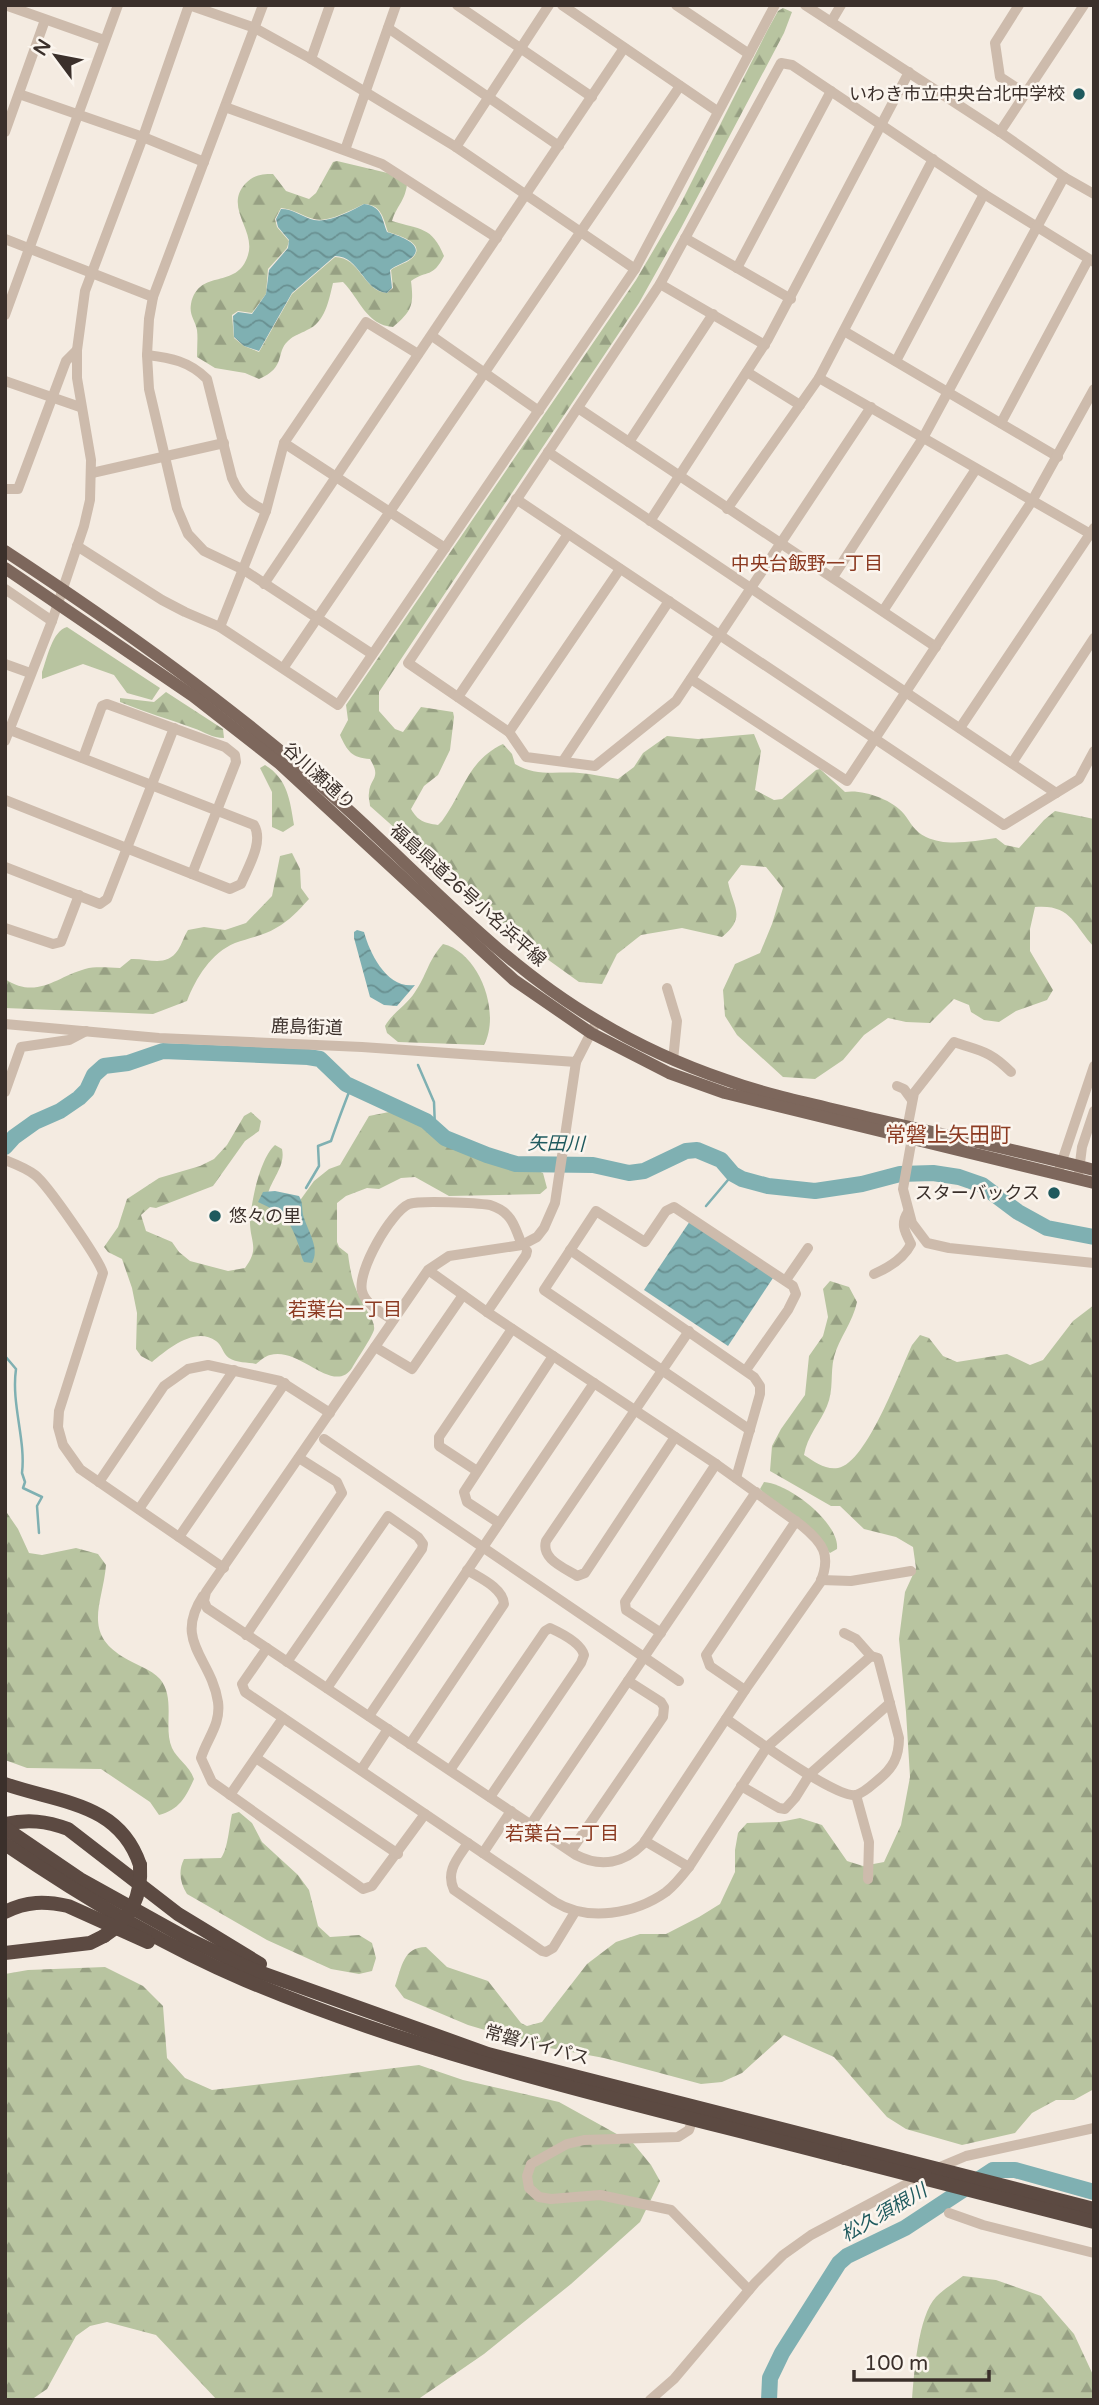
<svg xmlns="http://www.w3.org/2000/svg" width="1099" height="2405" viewBox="0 0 1099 2405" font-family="'Varela Round','Noto Sans JP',sans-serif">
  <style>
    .forest { fill: url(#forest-firs); fill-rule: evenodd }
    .green { fill: #b8c4a0 }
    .water { fill: url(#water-waves) }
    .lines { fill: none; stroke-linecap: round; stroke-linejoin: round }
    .stream { stroke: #7fb0b2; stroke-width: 2.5 }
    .river { stroke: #7fb0b2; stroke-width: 16 }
    .minor { stroke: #cdbbac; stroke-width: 10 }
    .major { stroke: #7d675c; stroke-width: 12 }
    .highway { stroke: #5c4a42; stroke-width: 14 }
    .highway-bridge { stroke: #5c4a42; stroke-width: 14 }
    .poi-dot { fill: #1f5a5e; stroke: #fbf5ee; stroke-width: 2.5 }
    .labels { text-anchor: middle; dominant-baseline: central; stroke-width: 5; stroke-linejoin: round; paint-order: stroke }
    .poi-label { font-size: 18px; fill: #3b302b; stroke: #fbf5ee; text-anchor: end }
    .street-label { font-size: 18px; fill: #3b302b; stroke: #fbf5ee }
    .neighbourhood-label { font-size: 19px; fill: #8c3b22; stroke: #fbf5ee }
    .water-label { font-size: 19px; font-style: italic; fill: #1f5a5e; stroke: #fbf5ee }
    .quarter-label { font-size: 21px; fill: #8c3b22; stroke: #fbf5ee }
  </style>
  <defs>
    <pattern id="forest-firs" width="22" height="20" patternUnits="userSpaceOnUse" patternTransform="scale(1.75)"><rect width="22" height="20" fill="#b8c4a0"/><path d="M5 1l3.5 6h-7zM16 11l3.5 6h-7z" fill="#97a083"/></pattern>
    <pattern id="water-waves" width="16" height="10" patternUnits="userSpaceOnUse" patternTransform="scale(1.75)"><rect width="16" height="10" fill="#7fb0b2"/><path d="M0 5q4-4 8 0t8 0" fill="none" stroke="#699091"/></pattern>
  </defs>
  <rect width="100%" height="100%" fill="#f4ebe1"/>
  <g class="forest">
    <path d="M783,8L792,12L784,33L681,228L639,303L379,692V711L395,729L403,732L421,707L453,712L454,717L450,750L438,775L424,786L411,809C418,821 424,823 438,825L442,821C464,791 467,761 503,744L512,754L515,764C536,777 557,771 580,773C592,774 605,777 618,779L634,767L643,753L667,736L698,739L754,734L761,751L755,790L774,800L782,799L816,770L820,769L845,792C862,789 892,799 904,814C911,823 914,831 926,837C947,847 973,841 996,838L1005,845L1019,848L1044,820L1055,811L1094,819V947C1073,924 1071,904 1035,907L1030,929V951L1053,990L1047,1000L1016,1011L999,1022L984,1020L971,1012L969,1005L954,999L930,1023L906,1022L888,1018L864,1035L843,1060L815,1079L783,1077L737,1035L725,1016L723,990L735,964L760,953L772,924L783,888L766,867L741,865L728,882C733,907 747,917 722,937L682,928L641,935L617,954L602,984L579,982L511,933L479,900L441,869L370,806C370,802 368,798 369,793C370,777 382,779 370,759C352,758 347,751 340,735L348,720L346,705L636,280L680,205L767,31L778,11Z"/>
    <path d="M337,161L396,175L407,185C404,203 397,205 392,221C420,230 432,226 444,256C432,279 428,269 411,281C414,305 412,311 393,327C366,325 360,299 343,282L333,283C329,300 325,323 307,330C300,334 294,335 288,341C275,353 287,367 259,379L245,373L215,368L197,357C197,348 198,338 197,330C195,320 189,315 191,304C199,267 237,291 248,255C256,230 224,208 245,184C253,175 261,174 273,174L286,191L309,199L316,193L333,162ZM364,204C382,205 383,218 388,232C398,235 429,244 411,259C405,264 397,265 391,270L393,288L387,293C363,291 360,257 335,257L292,294L259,352L244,346L234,338L232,315L238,311L252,313L266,294L268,269L287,248L289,241L277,227L275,219L281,208C294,209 302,216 314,219C328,223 351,210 364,204Z"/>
    <path d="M166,692L223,729L224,738C212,738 205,732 193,728C169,719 144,712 120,702V698L154,702Z"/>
    <path d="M265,765C288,779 290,801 294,825L283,832L272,827V792L260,768Z"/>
    <path d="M292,853L300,869L301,888L309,899C299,910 289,921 276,928C263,936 248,938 235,943C211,953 196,978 187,1001L153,1014L5,1008V979C37,1000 56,977 85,969C97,966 108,968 120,968L131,959C148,958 166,968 178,950C182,944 184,936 188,930L204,927L225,930L246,923L272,896L280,856Z"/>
    <path d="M443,944C480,953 501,1013 484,1045L398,1042L387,1033L385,1026C393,1012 407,1005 415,992C427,975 427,962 443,944Z"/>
    <path d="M404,1109L416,1111L477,1149L513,1160L543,1173L547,1188L540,1194L449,1196L415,1177L401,1178L379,1189L367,1188L346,1196L337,1203V1242L339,1247L348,1254C352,1284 355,1289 369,1314C372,1319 375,1325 374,1330C371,1339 357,1359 352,1368C333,1396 300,1346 270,1355C265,1356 260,1361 256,1364C248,1362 236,1363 229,1358C223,1354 222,1345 216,1341C195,1326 168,1349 152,1362L141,1356L136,1349L137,1313L132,1288L122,1259L108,1252L104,1247L118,1227L127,1199L159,1178L200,1166L214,1159L227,1145L244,1116L251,1112L261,1121L259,1131L245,1141L213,1186L156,1208L150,1207L141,1215L146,1231L172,1242L179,1252L190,1261L228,1271L245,1268C260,1248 250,1242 250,1222C251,1202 260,1158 275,1145L282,1149C286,1167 270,1180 267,1198L296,1206L314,1181L329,1169L340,1165L369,1116Z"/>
    <path d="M830,1281L849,1287L857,1302C853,1322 839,1338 834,1357C830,1373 834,1390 827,1406C820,1423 807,1436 804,1455C815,1462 825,1470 838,1468C867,1463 900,1370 912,1345L920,1335L929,1338L943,1356L957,1362L1007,1354L1030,1365L1043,1360L1073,1321L1094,1305V2089L1074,2100H1056L1032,2113L1015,2133L962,2145L906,2129L887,2117L834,2057L784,2035L742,2073L722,2082L701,2084L604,2058L539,2046L468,2025L404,1998L395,1986C402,1967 403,1947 426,1947L447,1967L488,1981L521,2023L527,2026L542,2022L587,1964L616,1942L640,1934H666L699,1917L720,1904L735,1872V1850L738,1833L747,1823L780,1822L800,1818L822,1825L847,1861L863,1866L884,1862L901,1825L910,1777L906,1712L899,1639L905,1592L916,1568L913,1547L896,1537L864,1529L840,1506H831L770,1471L772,1446L781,1429L805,1395L809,1356L823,1336L828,1317L823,1289Z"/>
    <path d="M764,1482C788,1483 840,1523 837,1549L830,1553L766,1496L760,1489Z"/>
    <path d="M5,1510L18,1529L29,1553L42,1555L76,1548L98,1554L106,1565C103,1603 82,1632 123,1657C134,1664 151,1669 160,1679C176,1698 163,1728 172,1748C177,1759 189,1765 194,1779C186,1797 179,1810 159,1815L150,1802L101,1769L27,1768L5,1760Z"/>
    <path d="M239,1812L252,1823L262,1842L298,1875L309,1890L318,1926L330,1937L359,1935L372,1943L376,1958L372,1971L359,1974L331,1969L267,1940L187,1894C180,1883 178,1871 184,1859L221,1858C228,1849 229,1827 232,1814Z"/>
    <path d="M105,1967L143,1986L163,2006L167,2058L185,2078L212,2090L419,2065L463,2080L559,2102L633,2143L651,2165L660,2181L640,2222L571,2284L484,2354L417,2400H217L156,2335L107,2322L90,2326L76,2336L47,2389L31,2400H5V1974L28,1970Z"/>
    <path d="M963,2276L996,2280L1041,2296L1074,2334L1094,2377V2400H912C914,2374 918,2316 936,2297C944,2289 954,2283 963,2276Z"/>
  </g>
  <path class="green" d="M67,627L160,688L152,700L127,693L114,675L83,664L42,679V672C47,659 52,631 67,627Z"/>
  <g class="water">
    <path d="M364,204C382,206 382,219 387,232C397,235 429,245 410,259C404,263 396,265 390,270L392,288L387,293C363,291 360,256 335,256L292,293L259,351L244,346L234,337L233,316L238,312L252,314L266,294L269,270L288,248L289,240L278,227L276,219L281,209C294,209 302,217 314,220C329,223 351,211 364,204Z"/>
    <path d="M357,930L364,932C370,954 387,989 415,985L397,1006L384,1005L370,997L354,938V932Z"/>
    <path d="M275,1191L299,1196C304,1204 301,1210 304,1218C309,1233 320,1249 312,1263L304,1262C301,1257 301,1252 299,1246C290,1219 284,1214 258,1202L263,1192Z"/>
    <path d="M690,1221L773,1278L728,1346L644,1290Z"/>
  </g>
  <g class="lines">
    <g class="stream">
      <path d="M418,1065L434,1102L435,1128"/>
      <path d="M306,1188L319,1166L318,1146L331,1141C337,1123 344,1105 351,1087"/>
      <path d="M706,1206L733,1174"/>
      <path d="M5,1323V1330"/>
      <path d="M5,1356L16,1369C11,1404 26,1440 22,1473L25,1482L23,1488L42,1497L37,1506L39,1533"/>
    </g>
    <g class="river">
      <path d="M5,1147L14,1137L35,1122L60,1111L79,1098L87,1090L94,1075L104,1066L128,1063L163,1051L308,1057L320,1059L346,1084L426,1121L445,1138L487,1155L516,1164L593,1165L629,1173L644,1171L686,1151L697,1150L721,1160L733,1174L742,1179L768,1186L815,1191L862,1184L900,1174L933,1173L959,1177L982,1185L1018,1212L1047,1228L1094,1237"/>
      <path d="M769,2400L770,2378L782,2353L839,2263L847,2256L905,2228L993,2170H1015L1094,2192"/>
    </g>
    <g class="minor">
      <path d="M5,5L104,40"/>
      <path d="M189,5L255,28L311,59L456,147L635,269"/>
      <path d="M263,5L153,297L149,319L147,355L149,389L177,508L188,534L204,551L244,570L372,654"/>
      <path d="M457,5L592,97"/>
      <path d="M562,5L717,111"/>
      <path d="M676,5L749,54"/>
      <path d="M805,5L1000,132L1064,177L1094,194"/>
      <path d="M1019,5L995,43L1000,77L1026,94"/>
      <path d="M831,22L841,5"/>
      <path d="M388,28L559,146"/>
      <path d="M311,59L330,5"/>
      <path d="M19,94L143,137L204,162"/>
      <path d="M225,107L382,164L497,238"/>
      <path d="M5,132L45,20"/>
      <path d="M1000,132L1084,5"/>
      <path d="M456,147L549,5"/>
      <path d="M345,150L396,5"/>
      <path d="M685,238L791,299"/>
      <path d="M5,239L153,297"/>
      <path d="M737,268L831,91"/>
      <path d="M660,284L765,345"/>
      <path d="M5,315L118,5"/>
      <path d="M844,331L1058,457"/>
      <path d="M432,336L539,411"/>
      <path d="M147,355C171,358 189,361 207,379L232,478C240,496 249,503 266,511"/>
      <path d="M896,361L984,194"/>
      <path d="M747,372L800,405"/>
      <path d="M819,378L1094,536"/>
      <path d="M5,381L80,407"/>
      <path d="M871,407L676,701L595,766L526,757L509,732L408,663L660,284L781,63L792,65L984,194L1094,262"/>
      <path d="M578,408L936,647"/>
      <path d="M1001,423L1088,260"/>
      <path d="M629,442L713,314"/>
      <path d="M284,443L445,548"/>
      <path d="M548,452L1056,793"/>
      <path d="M92,473L224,443"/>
      <path d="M5,489H18L66,361L77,350"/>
      <path d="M516,499L1004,825L1079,779L1094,751"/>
      <path d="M727,509L819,378L933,159"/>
      <path d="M650,521L768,339L909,72"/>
      <path d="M77,546L162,600L185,612L220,627L338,705L635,269L775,5"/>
      <path d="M833,577L923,438L1064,177"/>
      <path d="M264,584L624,48"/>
      <path d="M5,589L52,621"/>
      <path d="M883,611L976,469"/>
      <path d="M220,627L266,511L284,443L366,322L418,354"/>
      <path d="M5,664L30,673"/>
      <path d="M284,667L680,86"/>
      <path d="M691,679L847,781L1032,501L1094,389"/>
      <path d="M458,697L568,534"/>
      <path d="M5,728L254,825C264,842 248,867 241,884L230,889L5,800"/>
      <path d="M960,728L1094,528"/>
      <path d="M509,732L620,569"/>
      <path d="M5,741L52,621L84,526L90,500L91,460L77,378V350L85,291L143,137L189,5"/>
      <path d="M83,758L102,706L107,704L225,747L235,755L236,762L192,874"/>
      <path d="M563,761L669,601"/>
      <path d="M1012,763L1094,638"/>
      <path d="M5,867L100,904L107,899L174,728"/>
      <path d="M5,928L53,944L61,942L79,895"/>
      <path d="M667,988L677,1021L673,1060"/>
      <path d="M5,1024L159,1038L362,1047L576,1062L597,1021"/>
      <path d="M897,1086L904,1089L912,1100"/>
      <path d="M5,1092L21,1047L69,1040L86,1031"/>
      <path d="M909,1119L914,1093L954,1042C980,1051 989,1050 1011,1072"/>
      <path d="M912,1138L903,1189L912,1223L927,1243L949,1248L1094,1263"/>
      <path d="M5,1160C15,1164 26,1168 35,1175C47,1184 99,1259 103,1273L59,1411L58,1427L63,1445L80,1469L224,1568"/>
      <path d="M1060,1167L1094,1066"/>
      <path d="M1079,1171L1082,1147L1094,1111"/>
      <path d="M570,1250L754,1377L760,1386V1394L736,1478"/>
      <path d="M428,1270L487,1312L716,1464L801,1525C823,1543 832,1555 820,1583L745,1690L643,1844C624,1863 601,1868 576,1855L207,1608L204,1601L206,1592L428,1270L449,1256L522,1245L537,1237L544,1228L555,1203L576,1062"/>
      <path d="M874,1274C888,1268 904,1258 911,1244C905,1232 900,1224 908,1212"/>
      <path d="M786,1280L808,1248"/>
      <path d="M487,1312L526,1255L527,1251"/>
      <path d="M393,1320C382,1313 365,1304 362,1291C357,1271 391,1212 409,1204C420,1200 477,1203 490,1205C496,1207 504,1211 508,1216C515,1223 518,1236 522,1245"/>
      <path d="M375,1347L412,1369L463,1295"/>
      <path d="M746,1370L788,1310L796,1294L793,1286L674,1207L666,1211L645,1242L596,1211L544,1290L750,1430"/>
      <path d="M675,1437L585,1573L577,1576C563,1567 541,1559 546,1541L689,1331"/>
      <path d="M324,1439L679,1681"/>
      <path d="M477,1471L439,1446V1437L512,1329"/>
      <path d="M99,1482L164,1386L188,1369L208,1365L280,1381L330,1413"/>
      <path d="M139,1509L234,1370"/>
      <path d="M499,1523L467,1502L464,1492L553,1356"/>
      <path d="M179,1537L285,1383"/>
      <path d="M821,1580L851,1581L911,1571"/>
      <path d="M203,1596C173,1642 211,1657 218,1702C221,1725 207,1738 201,1758L212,1782L363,1889L372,1886L425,1814"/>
      <path d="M661,1633L626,1610L625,1602L716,1464"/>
      <path d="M844,1633L856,1639L871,1656"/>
      <path d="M246,1635L342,1493L337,1482L299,1458"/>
      <path d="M267,1648L242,1684L245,1692L555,1902C588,1922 635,1914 666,1892C675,1885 682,1876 689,1867L767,1747L871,1656L878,1658L899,1738C899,1757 893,1768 878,1780C872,1785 864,1793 856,1795C836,1799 747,1733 726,1719"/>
      <path d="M287,1662L388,1516L418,1537L423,1544L422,1549L327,1688"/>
      <path d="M745,1690L710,1666L706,1655L796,1521"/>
      <path d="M369,1716L594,1383"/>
      <path d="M410,1744L504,1604C503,1588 480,1578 467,1570"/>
      <path d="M256,1758L398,1854"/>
      <path d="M361,1770L388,1729"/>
      <path d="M450,1770L545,1631L550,1628C561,1633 581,1643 584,1655L581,1663L490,1797"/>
      <path d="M741,1786L779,1808L785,1809L795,1798L810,1774L890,1703"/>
      <path d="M230,1795L283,1718"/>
      <path d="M856,1795L869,1842L868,1879"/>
      <path d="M531,1824L756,1492"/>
      <path d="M645,1841L689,1867"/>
      <path d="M468,1843C458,1858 445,1871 454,1890L542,1951L546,1952L553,1948L575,1912"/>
      <path d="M571,1851L663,1717L664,1707L661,1702L628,1681"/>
      <path d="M483,1853L511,1811"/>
      <path d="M693,2118L689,2130L678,2137L584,2140L567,2144L531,2164L527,2176L529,2188L539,2197L551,2199L600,2195L671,2210L749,2290"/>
      <path d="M935,2169L966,2156L1094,2128"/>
      <path d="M949,2213L983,2225L1094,2253"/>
      <path d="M650,2400L674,2379L755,2283L783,2255L811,2235L922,2176"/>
    </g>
    <g class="major">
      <path d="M5,551C119,626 232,706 334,797C420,873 497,962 598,1021C638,1045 682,1065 726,1080C770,1096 817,1105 862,1116C939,1134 1017,1150 1094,1170"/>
      <path d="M5,568L193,696L280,764L514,980L591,1033L669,1073L725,1093L1094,1183"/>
    </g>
    <g class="highway">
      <path d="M5,1784C59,1803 119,1802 140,1865"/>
      <path d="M5,1824C28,1819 46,1821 68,1829L178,1914L260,1964"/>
      <path d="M5,1828L80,1879L188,1939L251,1969L488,2054L848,2146"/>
      <path d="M5,1844C81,1896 160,1944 245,1980C437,2061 643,2105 845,2158"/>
      <path d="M5,1912C27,1901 45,1901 68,1906L148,1942"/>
      <path d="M5,1953L90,1943L104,1936"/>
    </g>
    <g class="highway-bridge">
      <path d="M104,1936C131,1919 142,1897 140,1865"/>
      <path d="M848,2146L1094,2209"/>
      <path d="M845,2158L1094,2222"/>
    </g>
  </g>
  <g class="poi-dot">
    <circle cx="1079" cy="94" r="7"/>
    <circle cx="1054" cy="1193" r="7"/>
    <circle cx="215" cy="1216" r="7"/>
  </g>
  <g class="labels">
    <g class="poi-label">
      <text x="1065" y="94">いわき市立中央台北中学校</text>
      <text x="1040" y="1193">スターバックス</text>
      <text x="229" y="1216" text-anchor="start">悠々の里</text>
    </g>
    <g class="street-label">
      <text transform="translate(319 776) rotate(42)">谷川瀬通り</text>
      <text transform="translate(468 895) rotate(42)">福島県道26号小名浜平線</text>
      <text transform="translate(307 1027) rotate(2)">鹿島街道</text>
      <text transform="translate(537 2045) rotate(15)">常磐バイパス</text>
    </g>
    <g class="neighbourhood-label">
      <text x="807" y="564">中央台飯野一丁目</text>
      <text x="345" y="1310">若葉台一丁目</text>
      <text x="562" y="1834">若葉台二丁目</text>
    </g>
    <g class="water-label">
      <text transform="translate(556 1144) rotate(1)">矢田川</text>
      <text transform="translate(884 2213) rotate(-30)">松久須根川</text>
    </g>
    <g class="quarter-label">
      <text x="948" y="1135">常磐上矢田町</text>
    </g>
  </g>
  <rect width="1099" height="2405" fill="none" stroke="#3b302b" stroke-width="14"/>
  <g transform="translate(56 56) rotate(302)" stroke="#fbf5ee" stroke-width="5" paint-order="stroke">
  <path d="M0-5L12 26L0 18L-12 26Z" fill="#3b302b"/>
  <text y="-10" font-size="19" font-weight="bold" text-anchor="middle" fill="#3b302b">N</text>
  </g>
  <path d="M854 2370v10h135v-10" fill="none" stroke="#3b302b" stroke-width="3.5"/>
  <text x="864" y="2370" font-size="21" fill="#3b302b" stroke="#fbf5ee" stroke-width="5" paint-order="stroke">100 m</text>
</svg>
